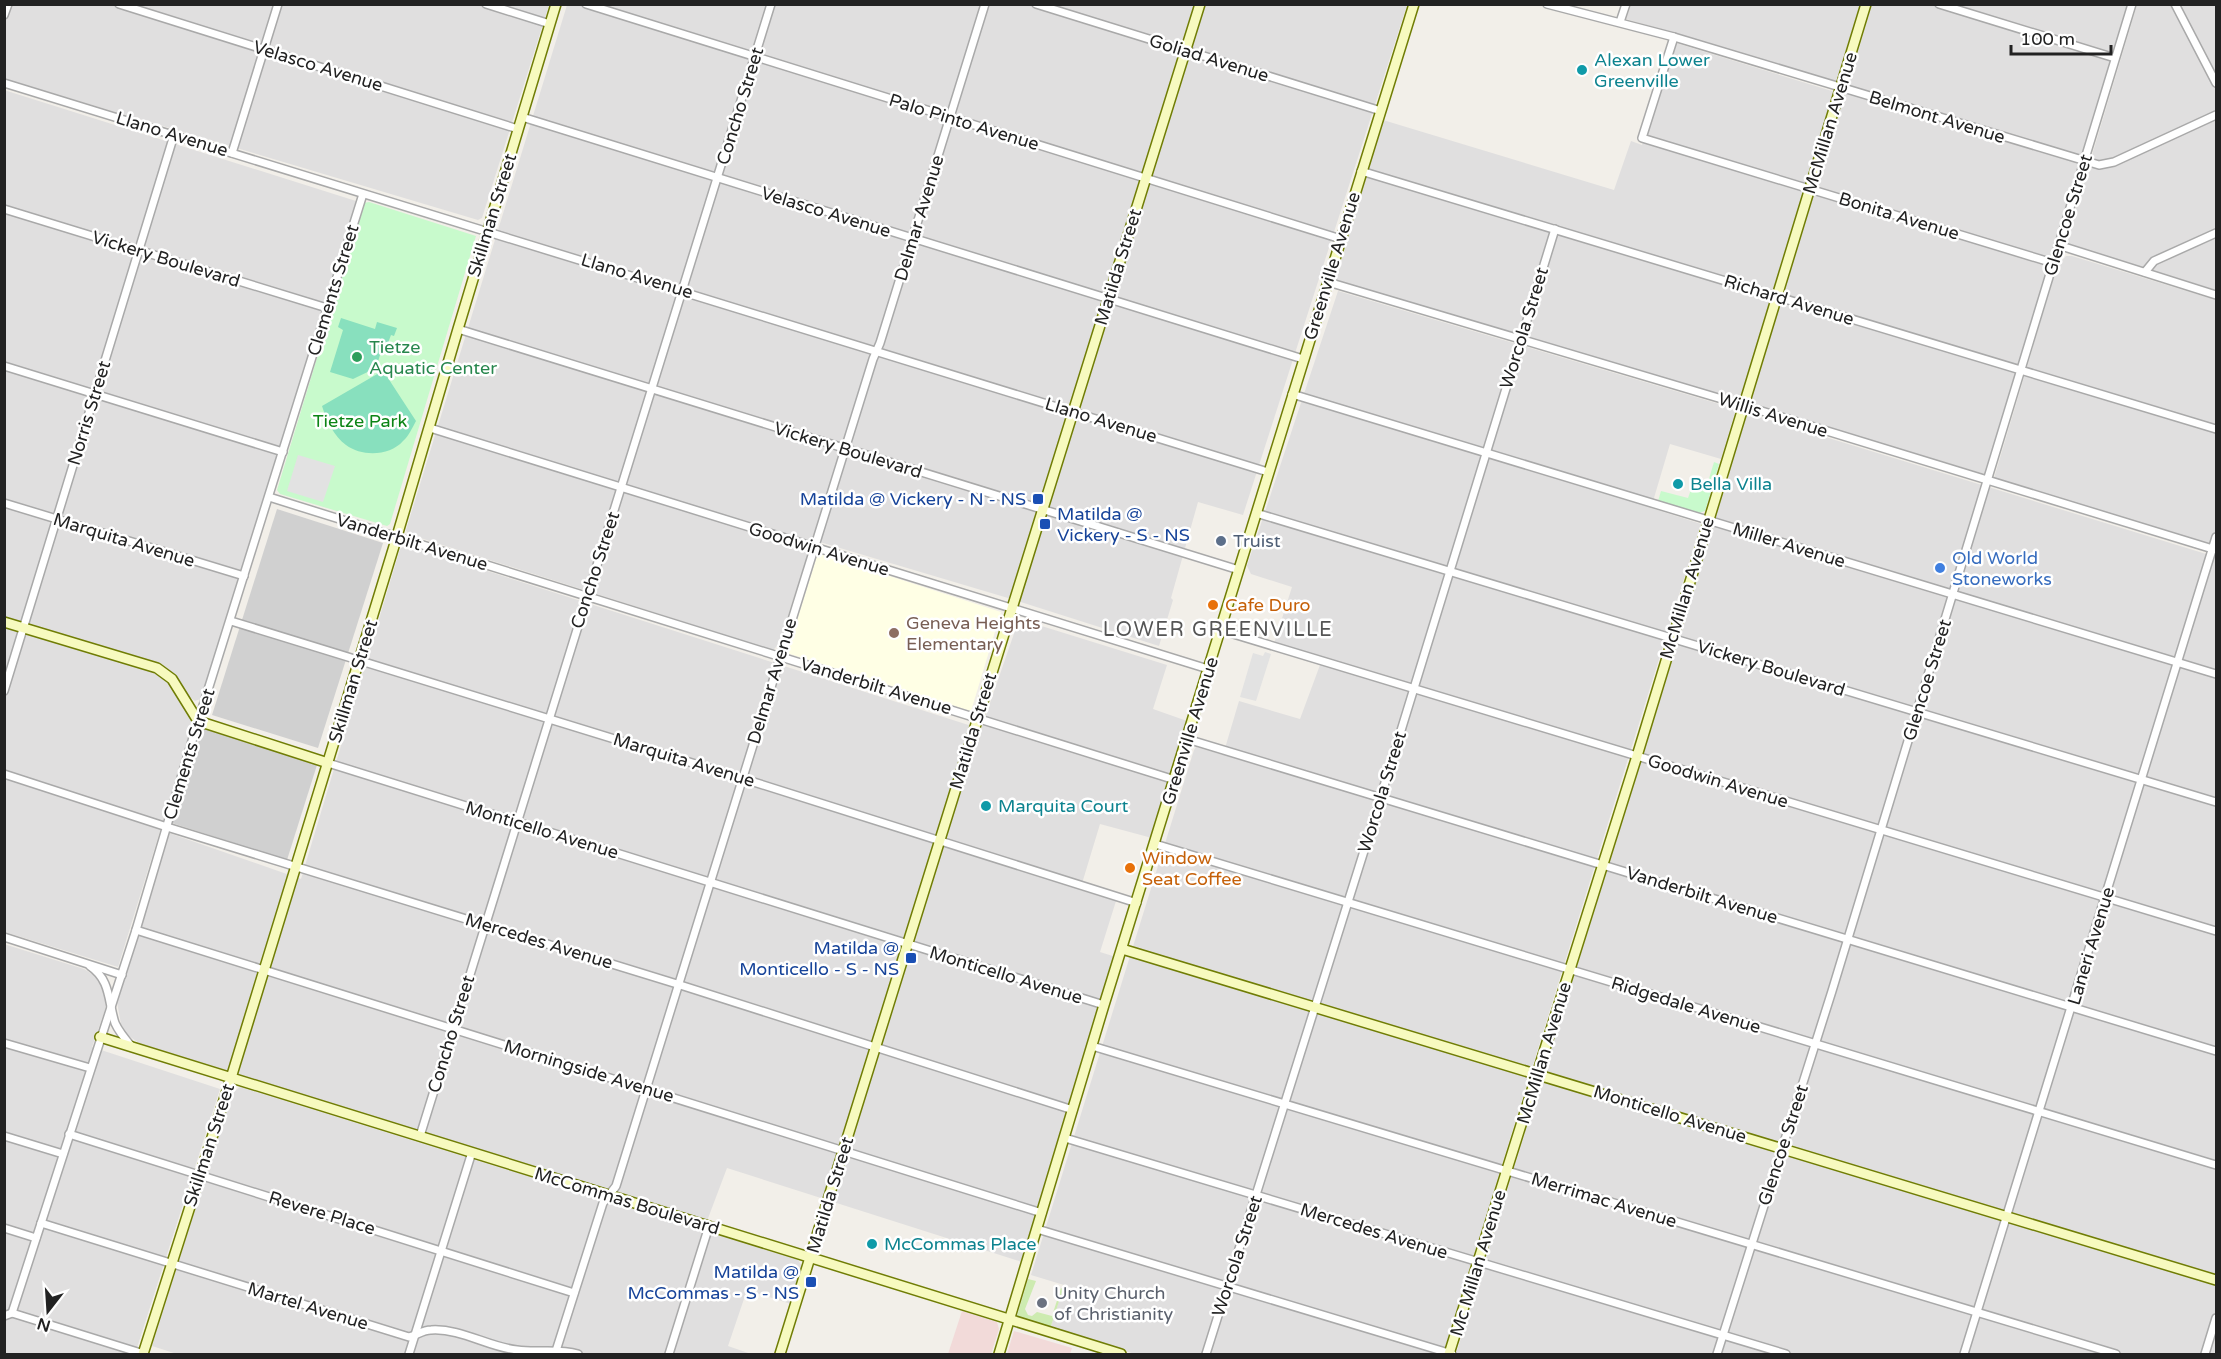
<svg xmlns="http://www.w3.org/2000/svg" width="2221" height="1359" viewBox="0 0 2221 1359" font-family="'Varela Round',sans-serif">
  <style>
    .residential { fill: #e0dfdf }
    .commercial { fill: #f2dad9 }
    .education { fill: #ffffe5 }
    .religious { fill: #d0d0d0 }
    .grass { fill: #cdebb0 }
    .park { fill: #c8facc }
    .pitch { fill: #88e0be }
    .parking { fill: #e2e2e2 }
    .lines { fill: none; stroke-linecap: round; stroke-linejoin: round }
    .street-casing { stroke: #a9a9a9; stroke-width: 10 }
    .secondary-casing { stroke: #707d05; stroke-width: 12 }
    .street { stroke: #fff; stroke-width: 7 }
    .secondary { stroke: #f7fabf; stroke-width: 9 }
    .culture-dot { fill: #0f9aa8; stroke: #fff; stroke-width: 2 }
    .leisure-dot { fill: #2e9e5b; stroke: #fff; stroke-width: 2 }
    .transit-dot { fill: #1a4fb4; stroke: #fff; stroke-width: 2 }
    .service-dot { fill: #5c6f8a; stroke: #fff; stroke-width: 2 }
    .shop-dot { fill: #3f7fe0; stroke: #fff; stroke-width: 2 }
    .food-dot { fill: #e8710a; stroke: #fff; stroke-width: 2 }
    .education-dot { fill: #8d6e63; stroke: #fff; stroke-width: 2 }
    .worship-dot { fill: #6b7280; stroke: #fff; stroke-width: 2 }
    .labels { text-anchor: middle; dominant-baseline: central; stroke-width: 5; stroke-linejoin: round; paint-order: stroke }
    .street-label { font-size: 18px; fill: #222; stroke: #fff }
    .culture-label { font-size: 18px; fill: #0d838f; stroke: #fff; text-anchor: start }
    .leisure-label { font-size: 18px; fill: #27864d; stroke: #fff; text-anchor: start }
    .park-label { font-size: 18px; fill: #0c8416; stroke: #fff }
    .transit-label { font-size: 18px; fill: #164399; stroke: #fff; text-anchor: end }
    .service-label { font-size: 18px; fill: #4e5e75; stroke: #fff; text-anchor: start }
    .shop-label { font-size: 18px; fill: #366cbe; stroke: #fff; text-anchor: start }
    .food-label { font-size: 18px; fill: #c56008; stroke: #fff; text-anchor: start }
    .education-label { font-size: 18px; fill: #785e54; stroke: #fff; text-anchor: start }
    .worship-label { font-size: 18px; fill: #5b616d; stroke: #fff; text-anchor: start }
    .neighbourhood-label { font-size: 20px; letter-spacing: 1.5px; fill: #555; stroke: #fff }
  </style>
  <rect width="100%" height="100%" fill="#f2efe9"/>
  <g class="residential">
    <path d="M4,5H549L482,218L478,220L5,79Z"/>
    <path d="M567,5H1407L1243,515L1198,502L1171,598L1173,600L1159,646L1008,598L813,540L778,645L773,650L408,534L406,530Z"/>
    <path d="M1631,5V4L1860,5L1836,81L1626,19Z"/>
    <path d="M1872,5H2129L1985,474L1340,282L1336,279L1383,120L1614,190L1631,141L1642,145L1676,43L1845,95Z"/>
    <path d="M2137,5H2216V290L2070,245L2066,242Z"/>
    <path d="M4,90L356,201L203,698L195,701L184,693L170,672L151,663L5,618Z"/>
    <path d="M2066,256H2072L2216,300V546L1994,478L2057,266Z"/>
    <path d="M1338,291L1736,409L1721,459L1670,444L1651,508L1701,524L1443,1354H1135L1050,1329L1064,1285L1031,1275L1194,750L1196,747L1223,755L1239,701L1300,719L1320,665L1272,650L1292,587L1251,574L1247,566Z"/>
    <path d="M1747,413L2216,557V1354H1456L1656,713Z"/>
    <path d="M406,545L981,729L1019,619L1167,665L1153,709L1187,721L1152,838L1100,824L1080,890L1116,901L1100,952L1116,957L1022,1262L727,1168L707,1221L139,1043L126,1034L121,1024L117,1002L169,833L301,879L400,549Z"/>
    <path d="M4,625L155,671L173,686L194,721L118,967L5,932Z"/>
    <path d="M4,944L84,969L95,976L104,990L107,1004L92,1047L220,1089L135,1354H5Z"/>
    <path d="M240,1087L798,1260L802,1266L791,1304L747,1290L728,1346L751,1354H177L152,1346L232,1093Z"/>
  </g>
  <g class="commercial">
    <path d="M962,1311L997,1322L999,1329L991,1354H948Z"/>
    <path d="M1014,1331L1072,1348L1070,1354H1007Z"/>
  </g>
  <path class="education" d="M818,553L1001,612L971,711L787,653Z"/>
  <g class="religious">
    <path d="M277,509L383,543L318,748L212,715Z"/>
    <path d="M203,728L317,765L287,860L172,823Z"/>
  </g>
  <path class="grass" d="M1028,1279L1036,1281L1025,1309L1028,1315L1032,1316L1037,1312L1052,1316L1061,1288L1063,1289L1050,1329L1019,1319L1017,1316Z"/>
  <g class="park">
    <path d="M369,202L476,236L390,524L387,526L280,494L277,490L364,203Z"/>
    <path d="M1714,462L1719,464L1705,511L1699,513L1658,501L1661,491L1688,498L1695,478L1708,482Z"/>
  </g>
  <g class="pitch">
    <path d="M341,318L375,329L377,322L397,328L394,336L391,335L388,343L384,342L376,368L353,379L330,372L343,330L338,327Z"/>
    <path d="M379,373L386,375L416,421C412,428 409,436 403,441C390,456 362,457 346,445C334,437 326,419 322,406Z"/>
  </g>
  <g class="parking">
    <path d="M298,455L335,466L323,502L287,491Z"/>
    <path d="M1265,652L1271,654L1256,701L1240,697L1253,653L1263,656Z"/>
  </g>
  <g class="lines">
    <defs>
      <g id="street">
        <path d="M119,4L518,129"/>
        <path d="M486,4L550,24"/>
        <path d="M586,4L1341,239"/>
        <path d="M1036,4L1381,111"/>
        <path d="M1547,4L1674,37L2099,165L2114,162L2216,115"/>
        <path d="M1939,4L2115,58"/>
        <path d="M2175,4L2216,83"/>
        <path d="M4,15L8,4"/>
        <path d="M1620,22L1626,4"/>
        <path d="M1674,37L1642,138L2053,263"/>
        <path d="M4,83L1268,472"/>
        <path d="M522,117L1303,359"/>
        <path d="M232,153L278,4"/>
        <path d="M1361,171L2216,429"/>
        <path d="M4,209L327,308"/>
        <path d="M2058,245L2216,295"/>
        <path d="M2145,272L2154,261L2216,233"/>
        <path d="M1328,282L1742,405L2216,550"/>
        <path d="M458,329L1239,570"/>
        <path d="M4,366L283,452"/>
        <path d="M1292,394L2216,674"/>
        <path d="M430,428L1208,669"/>
        <path d="M269,497L1175,780"/>
        <path d="M4,503L244,576"/>
        <path d="M1256,513L2216,802"/>
        <path d="M231,621L741,778L1137,903"/>
        <path d="M1220,630L2216,931"/>
        <path d="M4,691L174,135"/>
        <path d="M1187,739L2216,1051"/>
        <path d="M328,763L1104,1005"/>
        <path d="M4,774L167,827L677,984L1073,1110"/>
        <path d="M1155,844L2216,1165"/>
        <path d="M136,930L1042,1213"/>
        <path d="M4,937L122,975"/>
        <path d="M90,966C111,980 108,1002 115,1023C119,1032 125,1039 132,1047"/>
        <path d="M4,1043L90,1068"/>
        <path d="M1092,1046L2116,1354"/>
        <path d="M69,1134L574,1293"/>
        <path d="M4,1136L63,1154"/>
        <path d="M420,1136L771,4"/>
        <path d="M1065,1138L1786,1354"/>
        <path d="M41,1223L409,1337C417,1335 423,1330 431,1330C461,1328 488,1347 517,1350C538,1353 557,1348 578,1354"/>
        <path d="M4,1228L36,1238"/>
        <path d="M1037,1229L1452,1354"/>
        <path d="M12,1313L136,930L192,741L363,194"/>
        <path d="M4,1316L12,1313L144,1354"/>
        <path d="M409,1354L472,1152"/>
        <path d="M555,1354L603,1203L616,1186L873,359L880,343L985,4"/>
        <path d="M669,1354L709,1226"/>
        <path d="M1206,1354L1364,851L1555,229"/>
        <path d="M1717,1354L1832,991L2132,4"/>
        <path d="M1964,1354L2216,537"/>
        <path d="M2205,1354L2216,1318"/>
      </g>
      <g id="secondary">
        <path d="M4,622L157,668L172,679L198,721L328,763"/>
        <path d="M1122,949L2216,1280"/>
        <path d="M100,1037L1121,1354"/>
        <path d="M143,1354L231,1078L395,543L458,329L556,4"/>
        <path d="M780,1354L1200,4"/>
        <path d="M999,1354L1104,1005L1414,4"/>
        <path d="M1449,1354L1637,756L1866,4"/>
      </g>
    </defs>
    <use href="#street" class="street-casing"/>
    <use href="#secondary" class="secondary-casing"/>
    <use href="#street" class="street"/>
    <use href="#secondary" class="secondary"/>
  </g>
  <g class="culture-dot">
    <circle cx="1582" cy="70" r="6"/>
    <circle cx="1678" cy="484" r="6"/>
    <circle cx="986" cy="806" r="6"/>
    <circle cx="872" cy="1244" r="6"/>
  </g>
  <circle class="leisure-dot" cx="357" cy="357" r="6"/>
  <g class="transit-dot">
    <rect x="1032" y="493" width="12" height="12" rx="3"/>
    <rect x="1039" y="518" width="12" height="12" rx="3"/>
    <rect x="905" y="952" width="12" height="12" rx="3"/>
    <rect x="805" y="1276" width="12" height="12" rx="3"/>
  </g>
  <circle class="service-dot" cx="1221" cy="541" r="6"/>
  <circle class="shop-dot" cx="1940" cy="568" r="6"/>
  <g class="food-dot">
    <circle cx="1213" cy="605" r="6"/>
    <circle cx="1130" cy="868" r="6"/>
  </g>
  <circle class="education-dot" cx="894" cy="633" r="6"/>
  <circle class="worship-dot" cx="1042" cy="1303" r="6"/>
  <g class="labels">
    <g class="street-label">
      <text transform="translate(1209 58) rotate(17)">Goliad Avenue</text>
      <text transform="translate(318 66) rotate(17)">Velasco Avenue</text>
      <text transform="translate(740 106) rotate(-73)">Concho Street</text>
      <text transform="translate(1937 117) rotate(17)">Belmont Avenue</text>
      <text transform="translate(964 122) rotate(17)">Palo Pinto Avenue</text>
      <text transform="translate(1830 123) rotate(-73)">McMillan Avenue</text>
      <text transform="translate(172 134) rotate(17)">Llano Avenue</text>
      <text transform="translate(826 212) rotate(17)">Velasco Avenue</text>
      <text transform="translate(492 215) rotate(-73)">Skillman Street</text>
      <text transform="translate(2068 215) rotate(-73)">Glencoe Street</text>
      <text transform="translate(1899 216) rotate(17)">Bonita Avenue</text>
      <text transform="translate(919 218) rotate(-73)">Delmar Avenue</text>
      <text transform="translate(166 259) rotate(17)">Vickery Boulevard</text>
      <text transform="translate(1332 266) rotate(-73)">Greenville Avenue</text>
      <text transform="translate(1118 267) rotate(-73)">Matilda Street</text>
      <text transform="translate(637 276) rotate(17)">Llano Avenue</text>
      <text transform="translate(333 290) rotate(-73)">Clements Street</text>
      <text transform="translate(1789 300) rotate(17)">Richard Avenue</text>
      <text transform="translate(1524 328) rotate(-73)">Worcola Street</text>
      <text transform="translate(89 413) rotate(-73)">Norris Street</text>
      <text transform="translate(1773 415) rotate(17)">Willis Avenue</text>
      <text transform="translate(1101 420) rotate(17)">Llano Avenue</text>
      <text transform="translate(848 450) rotate(17)">Vickery Boulevard</text>
      <text transform="translate(124 540) rotate(17)">Marquita Avenue</text>
      <text transform="translate(412 542) rotate(17)">Vanderbilt Avenue</text>
      <text transform="translate(1789 545) rotate(17)">Miller Avenue</text>
      <text transform="translate(819 549) rotate(17)">Goodwin Avenue</text>
      <text transform="translate(595 570) rotate(-72)">Concho Street</text>
      <text transform="translate(1687 588) rotate(-73)">McMillan Avenue</text>
      <text transform="translate(1771 668) rotate(17)">Vickery Boulevard</text>
      <text transform="translate(1927 680) rotate(-73)">Glencoe Street</text>
      <text transform="translate(353 681) rotate(-73)">Skillman Street</text>
      <text transform="translate(772 681) rotate(-73)">Delmar Avenue</text>
      <text transform="translate(876 686) rotate(17)">Vanderbilt Avenue</text>
      <text transform="translate(973 731) rotate(-73)">Matilda Street</text>
      <text transform="translate(1190 731) rotate(-73)">Greenville Avenue</text>
      <text transform="translate(189 754) rotate(-73)">Clements Street</text>
      <text transform="translate(684 760) rotate(17)">Marquita Avenue</text>
      <text transform="translate(1718 781) rotate(17)">Goodwin Avenue</text>
      <text transform="translate(1382 792) rotate(-73)">Worcola Street</text>
      <text transform="translate(542 830) rotate(17)">Monticello Avenue</text>
      <text transform="translate(1702 895) rotate(17)">Vanderbilt Avenue</text>
      <text transform="translate(539 941) rotate(17)">Mercedes Avenue</text>
      <text transform="translate(2091 946) rotate(-73)">Laneri Avenue</text>
      <text transform="translate(1006 975) rotate(17)">Monticello Avenue</text>
      <text transform="translate(1686 1005) rotate(17)">Ridgedale Avenue</text>
      <text transform="translate(451 1034) rotate(-73)">Concho Street</text>
      <text transform="translate(1544 1053) rotate(-73)">McMillan Avenue</text>
      <text transform="translate(589 1071) rotate(17)">Morningside Avenue</text>
      <text transform="translate(1670 1114) rotate(17)">Monticello Avenue</text>
      <text transform="translate(209 1145) rotate(-72)">Skillman Street</text>
      <text transform="translate(1783 1145) rotate(-72)">Glencoe Street</text>
      <text transform="translate(830 1195) rotate(-73)">Matilda Street</text>
      <text transform="translate(1604 1200) rotate(17)">Merrimac Avenue</text>
      <text transform="translate(627 1201) rotate(17)">McCommas Boulevard</text>
      <text transform="translate(322 1213) rotate(17)">Revere Place</text>
      <text transform="translate(1374 1231) rotate(17)">Mercedes Avenue</text>
      <text transform="translate(1237 1256) rotate(-72)">Worcola Street</text>
      <text transform="translate(1478 1263) rotate(-73)">Mc Millan Avenue</text>
      <text transform="translate(308 1306) rotate(17)">Martel Avenue</text>
    </g>
    <g class="culture-label">
      <text x="1594" y="60">Alexan Lower<tspan x="1594" dy="21">Greenville</tspan></text>
      <text x="1690" y="484">Bella Villa</text>
      <text x="998" y="806">Marquita Court</text>
      <text x="884" y="1244">McCommas Place</text>
    </g>
    <g class="leisure-label">
      <text x="369" y="347">Tietze<tspan x="369" dy="21">Aquatic Center</tspan></text>
    </g>
    <g class="park-label">
      <text x="360" y="421">Tietze Park</text>
    </g>
    <g class="transit-label">
      <text x="1026" y="499">Matilda @ Vickery - N - NS</text>
      <text x="1057" y="514" text-anchor="start">Matilda @<tspan x="1057" dy="21">Vickery - S - NS</tspan></text>
      <text x="899" y="948">Matilda @<tspan x="899" dy="21">Monticello - S - NS</tspan></text>
      <text x="799" y="1272">Matilda @<tspan x="799" dy="21">McCommas - S - NS</tspan></text>
    </g>
    <g class="service-label">
      <text x="1233" y="541">Truist</text>
    </g>
    <g class="shop-label">
      <text x="1952" y="558">Old World<tspan x="1952" dy="21">Stoneworks</tspan></text>
    </g>
    <g class="food-label">
      <text x="1225" y="605">Cafe Duro</text>
      <text x="1142" y="858">Window<tspan x="1142" dy="21">Seat Coffee</tspan></text>
    </g>
    <g class="education-label">
      <text x="906" y="623">Geneva Heights<tspan x="906" dy="21">Elementary</tspan></text>
    </g>
    <g class="worship-label">
      <text x="1054" y="1293">Unity Church<tspan x="1054" dy="21">of Christianity</tspan></text>
    </g>
    <g class="neighbourhood-label">
      <text x="1218" y="630">LOWER GREENVILLE</text>
    </g>
  </g>
  <rect width="2221" height="1359" fill="none" stroke="#222222" stroke-width="12"/>
  <g transform="translate(48 1311) rotate(197)" stroke="#ffffff" stroke-width="4.5" paint-order="stroke">
  <path d="M0-4.5L10 22L0 15L-10 22Z" fill="#222222"/>
  <text y="-9" font-size="16" font-weight="bold" text-anchor="middle" fill="#222222">N</text>
  </g>
  <path d="M2011 45v9h100v-9" fill="none" stroke="#222222" stroke-width="3"/>
  <text x="2020" y="45" font-size="18" fill="#222222" stroke="#ffffff" stroke-width="4.5" paint-order="stroke">100 m</text>
</svg>
